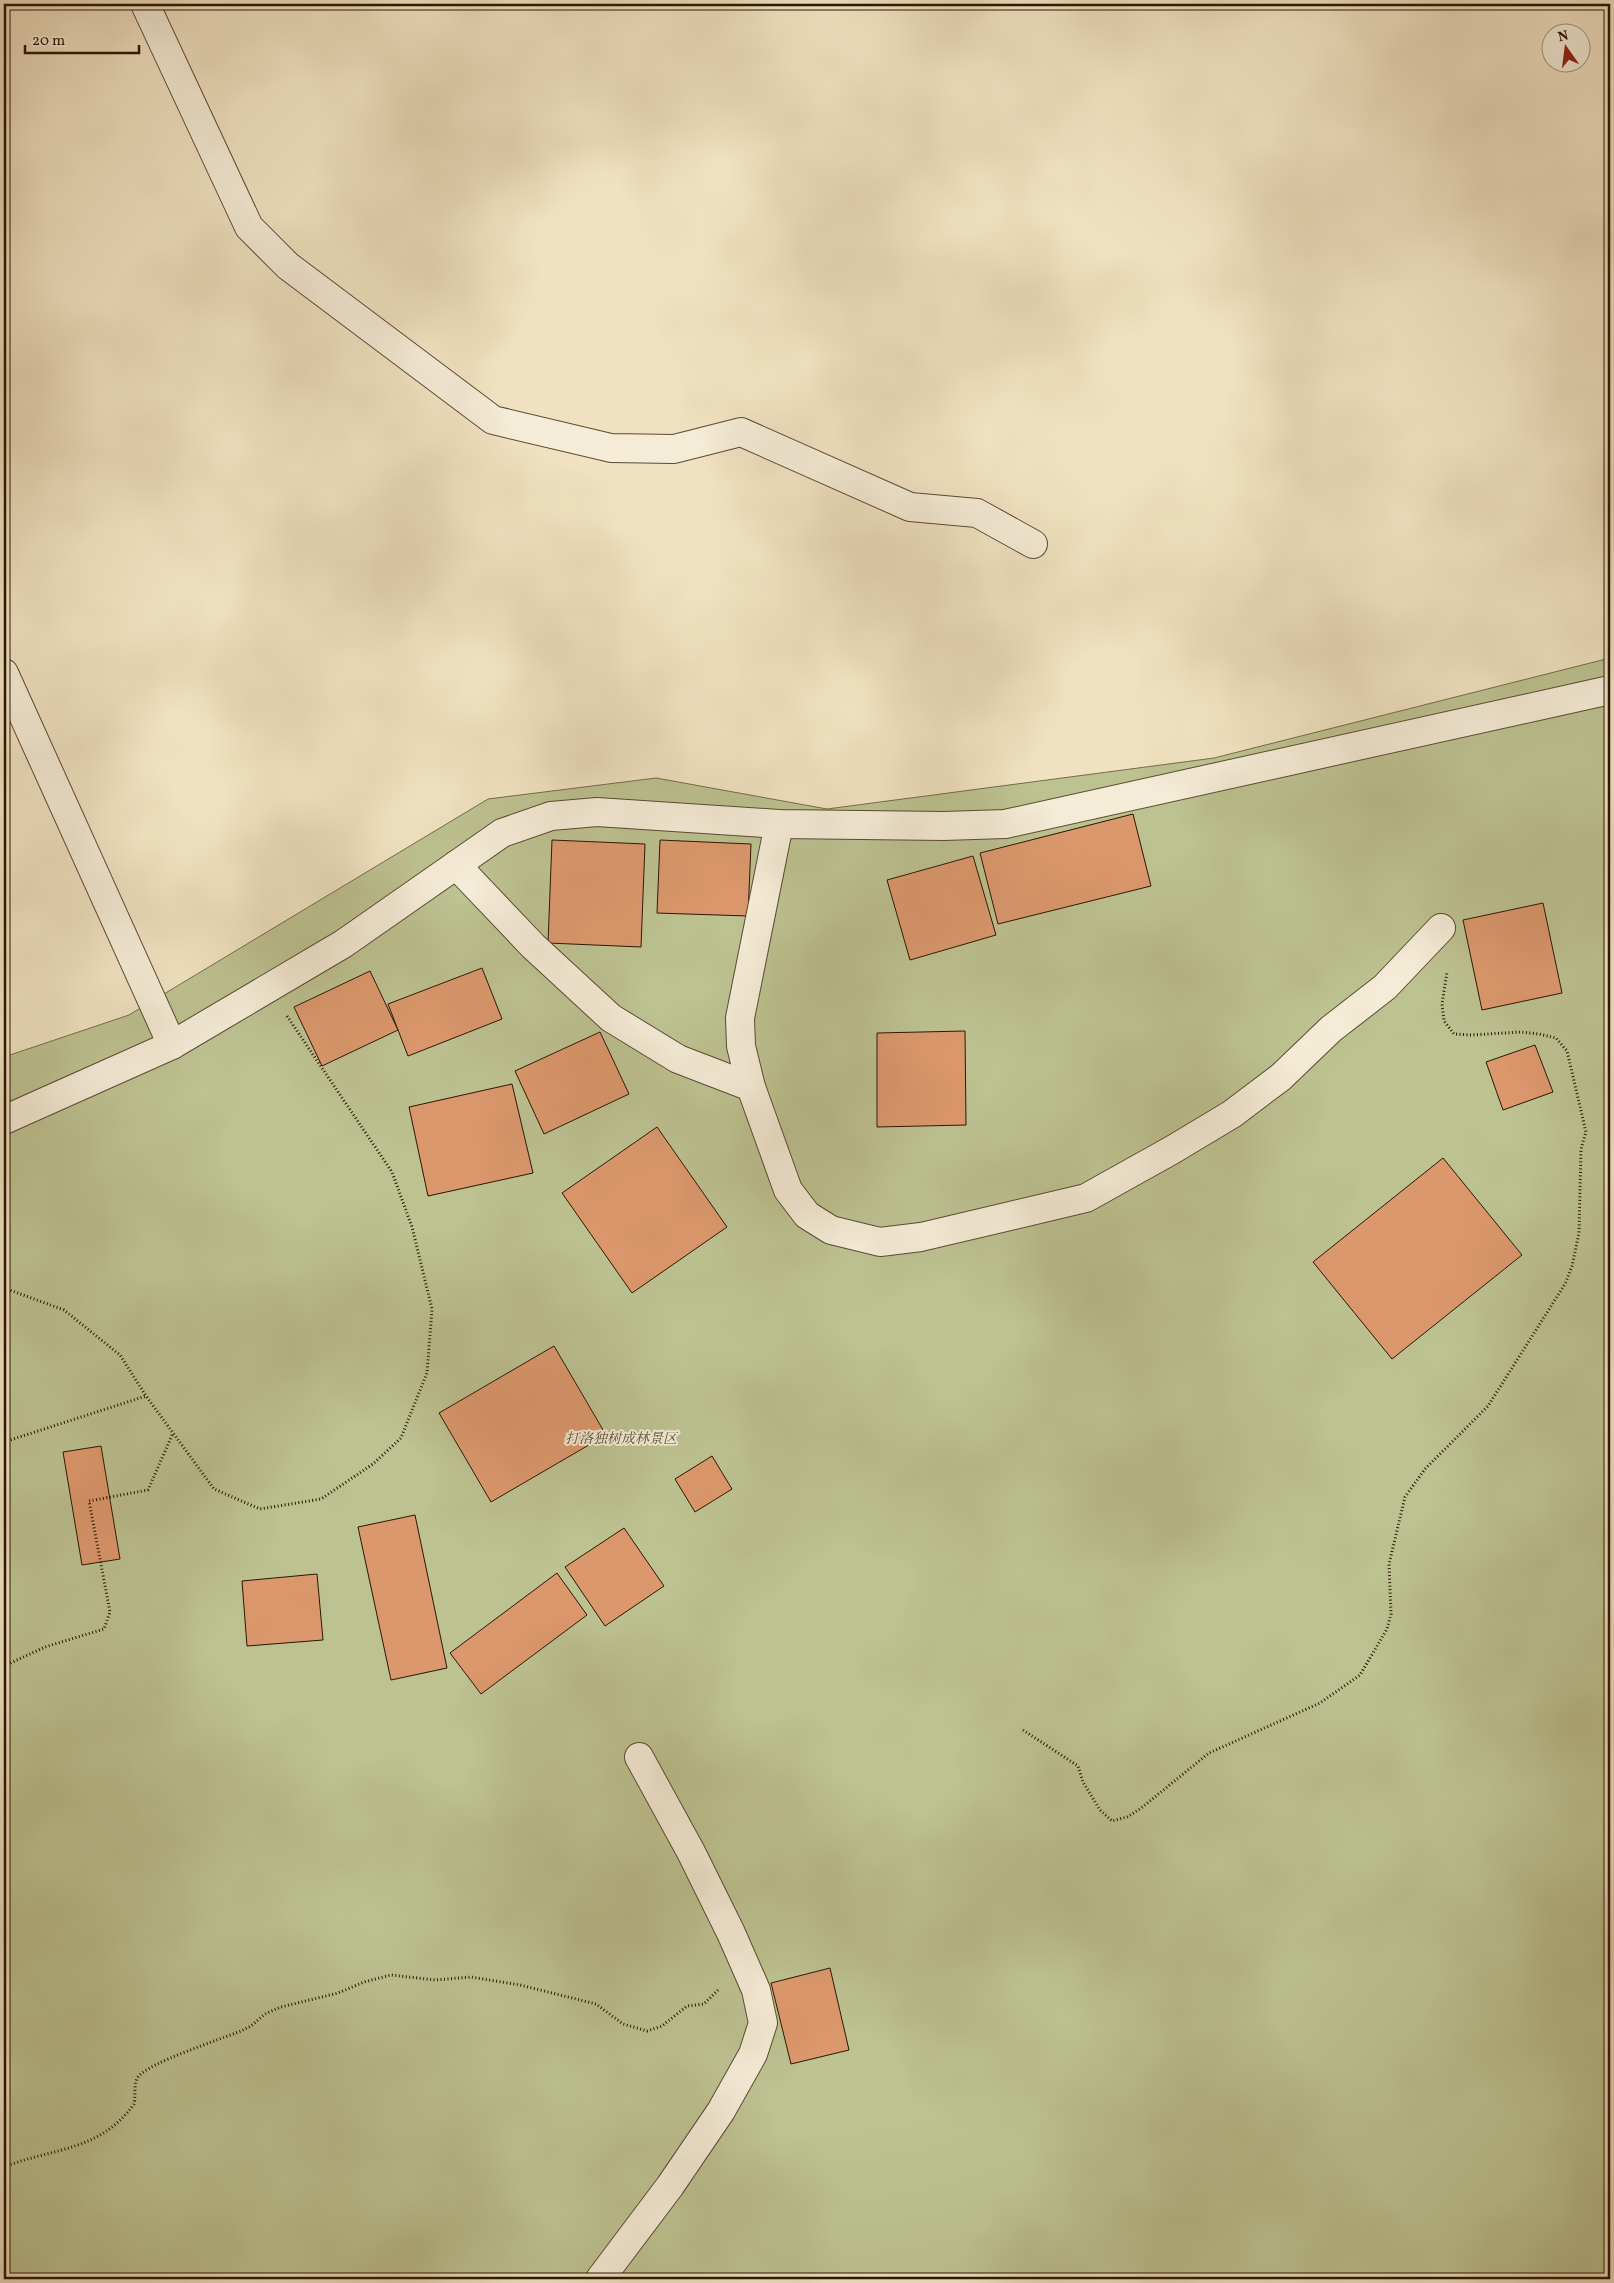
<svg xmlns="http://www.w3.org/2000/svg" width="1614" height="2283" viewBox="0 0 1614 2283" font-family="Vollkorn,'Noto Serif SC',serif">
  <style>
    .green { fill: #bdc291; stroke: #746c4a }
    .building { fill: #dc986d; stroke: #2a1602 }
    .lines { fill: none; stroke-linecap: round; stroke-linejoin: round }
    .minor-casing { stroke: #5c4932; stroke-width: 30 }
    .path { stroke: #2a1602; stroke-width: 3; stroke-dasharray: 1 2.5; stroke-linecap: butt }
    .minor { stroke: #f5ecd7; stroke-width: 28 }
    .labels { text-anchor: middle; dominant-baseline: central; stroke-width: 4; stroke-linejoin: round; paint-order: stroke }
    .park-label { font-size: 14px; font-style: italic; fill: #5d5234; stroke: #f5ecd7 }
  </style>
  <rect width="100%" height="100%" fill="#f0e2c1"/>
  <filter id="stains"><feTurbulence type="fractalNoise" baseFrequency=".004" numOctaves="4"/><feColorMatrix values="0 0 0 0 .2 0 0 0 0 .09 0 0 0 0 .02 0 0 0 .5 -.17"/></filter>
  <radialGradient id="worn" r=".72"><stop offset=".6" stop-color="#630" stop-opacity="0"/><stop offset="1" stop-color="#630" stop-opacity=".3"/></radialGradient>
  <path class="green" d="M1610,658V2279H4V1057L129,1015L488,799L656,778L827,809L1214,758Z"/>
  <g class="building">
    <path d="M1133,814L1151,886L998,924L980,853Z"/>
    <path d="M552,840L645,844L641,947L548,943Z"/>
    <path d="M660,840L751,844L748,916L657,913Z"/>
    <path d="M973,856L996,935L910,960L887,880Z"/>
    <path d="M1543,903L1562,993L1482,1010L1463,920Z"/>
    <path d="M482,968L502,1019L408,1056L388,1004Z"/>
    <path d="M370,971L398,1030L322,1066L294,1007Z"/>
    <path d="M965,1031L966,1125L877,1127V1033Z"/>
    <path d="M600,1032L629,1094L544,1134L515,1071Z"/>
    <path d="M1535,1045L1553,1092L1503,1110L1486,1062Z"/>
    <path d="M512,1084L533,1173L428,1196L409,1107Z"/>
    <path d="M657,1127L727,1227L632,1293L562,1193Z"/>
    <path d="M1443,1158L1522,1255L1392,1359L1313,1262Z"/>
    <path d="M554,1346L606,1435L491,1502L439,1413Z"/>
    <path d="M101,1446L120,1559L82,1565L63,1452Z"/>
    <path d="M712,1456L732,1489L695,1512L675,1479Z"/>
    <path d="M415,1515L447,1668L391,1680L358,1527Z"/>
    <path d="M624,1528L664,1586L605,1626L565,1567Z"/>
    <path d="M557,1573L587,1615L481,1694L450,1653Z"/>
    <path d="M317,1574L323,1640L247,1646L242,1581Z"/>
    <path d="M830,1968L849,2050L791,2064L771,1983Z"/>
  </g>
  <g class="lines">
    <defs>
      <g id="minor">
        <path d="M145,4L249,227L288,266L493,420L611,448L674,449L741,432L910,507L977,513L1033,544"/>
        <path d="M4,673L172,1045"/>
        <path d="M779,824L740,1018L741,1046L751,1087L788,1190L807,1215L831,1230L880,1242L921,1237L1086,1198L1172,1150L1232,1114L1281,1077L1331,1029L1385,987L1441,928"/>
        <path d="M456,865L533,946L611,1018L678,1059L751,1087"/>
        <path d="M4,1120L172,1045L343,944L502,833L551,816L597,812L779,824L944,826L1005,824L1610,690"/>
        <path d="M600,2279L670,2186L721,2111L753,2054L763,2023L756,1990L731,1933L691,1852L639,1757"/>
      </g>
    </defs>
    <use href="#minor" class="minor-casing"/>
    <g class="path">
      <path d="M4,1288L64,1310L120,1355L146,1396L214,1489L260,1509L321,1499L373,1464L401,1438L427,1373L432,1309L412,1227L392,1172L287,1016"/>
      <path d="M4,1442L146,1396"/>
      <path d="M4,1666L45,1647L104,1629L110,1612L89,1501L148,1490L173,1433"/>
      <path d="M1023,1730L1078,1766L1083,1782L1100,1810L1112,1821L1127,1817L1140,1809L1209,1753L1320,1703L1360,1675L1387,1629L1391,1614L1389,1564L1405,1497L1425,1469L1488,1406L1565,1284L1572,1266L1579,1233L1581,1149L1586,1132L1567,1051L1556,1038L1539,1034L1521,1032L1471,1035L1454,1034L1444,1021L1442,1004L1447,972"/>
      <path d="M4,2167C51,2148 100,2152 134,2104C136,2096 133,2084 138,2077C148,2063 221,2039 241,2031L251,2026L265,2014L281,2007L338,1993L364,1982L391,1975L435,1980L471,1977L520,1985L596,2004L623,2024L647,2031L662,2026L687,2006L704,2004L718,1990"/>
    </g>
    <use href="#minor" class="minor"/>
  </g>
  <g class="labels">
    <g class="park-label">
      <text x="621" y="1439">打洛独树成林景区</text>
    </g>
  </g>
  <rect width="1614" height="2283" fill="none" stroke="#f0e2c1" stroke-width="20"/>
  <rect x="5" y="5" width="1604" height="2273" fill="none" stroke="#2a1602" stroke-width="2.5"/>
  <rect x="10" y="10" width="1594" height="2263" fill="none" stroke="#2a1602"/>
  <g transform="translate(1566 48) rotate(346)"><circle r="24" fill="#f5ecd7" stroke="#a49682"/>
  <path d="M0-4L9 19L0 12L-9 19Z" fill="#8f2418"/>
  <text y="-8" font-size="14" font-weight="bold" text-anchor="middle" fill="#2a1602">N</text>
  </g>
  <path d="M25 45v8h114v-8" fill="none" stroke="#2a1602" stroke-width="2.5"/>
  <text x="32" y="45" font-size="15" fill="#2a1602" stroke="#f5ecd7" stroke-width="4" paint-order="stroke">20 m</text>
  <rect width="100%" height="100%" filter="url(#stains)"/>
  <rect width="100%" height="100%" fill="url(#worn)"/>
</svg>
